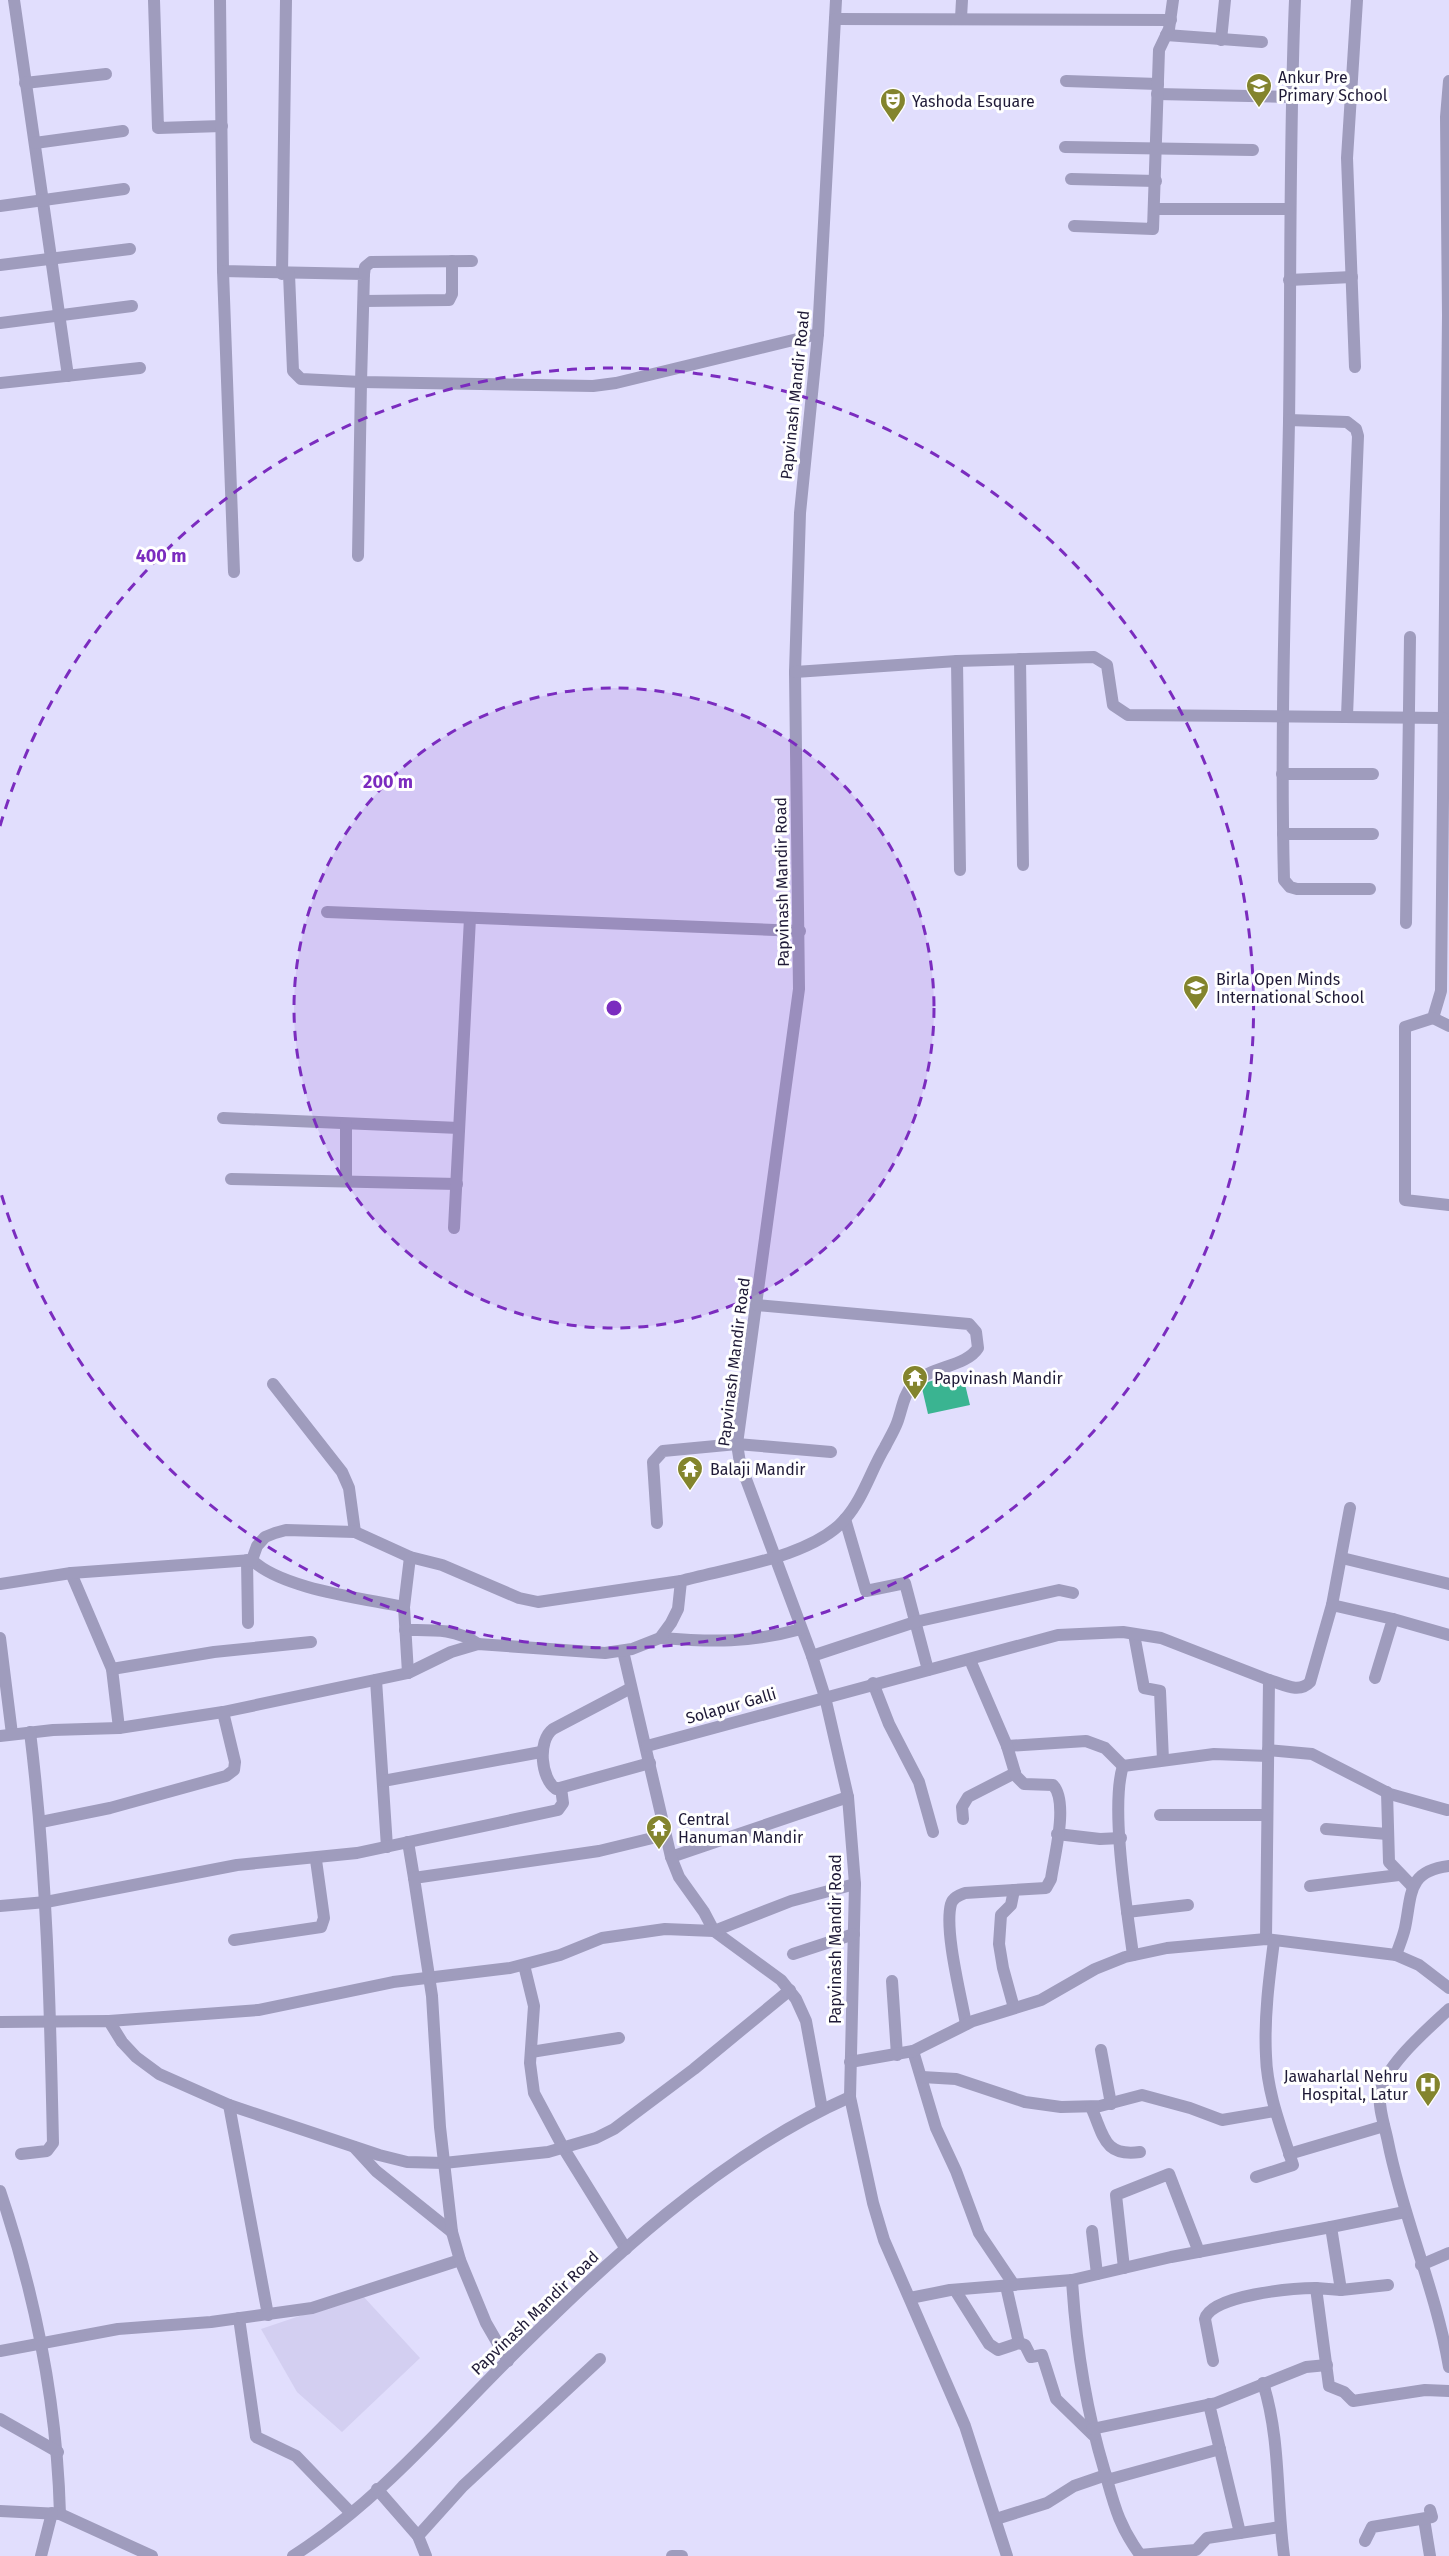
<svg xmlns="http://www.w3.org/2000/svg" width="1449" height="2556" viewBox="0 0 1449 2556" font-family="'Fira Sans',sans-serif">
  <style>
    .built { fill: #d3cff1 }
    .water { fill: #3ab491 }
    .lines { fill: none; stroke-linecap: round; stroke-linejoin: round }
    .minor { stroke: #9f9cbd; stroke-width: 12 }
    .ring { fill: none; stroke: #7b2cbf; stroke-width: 3; stroke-dasharray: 10 8 }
    .labels { text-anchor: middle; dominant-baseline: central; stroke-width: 6; stroke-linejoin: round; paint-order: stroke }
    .poi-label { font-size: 16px; fill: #1f1a37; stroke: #fff; text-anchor: start }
    .street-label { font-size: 16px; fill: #1f1a37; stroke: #fff }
    .centre { fill: #7b2cbf; stroke: #fff; stroke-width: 3 }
    .ring-label { font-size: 18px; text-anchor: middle; font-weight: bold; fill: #7b2cbf; stroke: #fff; stroke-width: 6; stroke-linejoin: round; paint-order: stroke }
  </style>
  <rect width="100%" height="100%" fill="#e1defd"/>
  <path class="built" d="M362,2295L420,2358L342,2432L297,2392L261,2329Z"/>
  <path class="water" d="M962,1372L970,1405L928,1414L921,1384Z"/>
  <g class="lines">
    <g class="minor">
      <path d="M14,0L68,376"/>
      <path d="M154,0L158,128L222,126"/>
      <path d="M220,0L223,271L364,274L361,382L593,386L616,383L818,334"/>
      <path d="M836,0L818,334L800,513L795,672L799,989L737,1444L740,1463L812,1656L825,1697L848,1797L855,1884L850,2097L873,2203L884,2240L965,2426L1007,2556"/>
      <path d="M1295,0C1289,141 1291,281 1289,422C1286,574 1280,727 1284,880L1290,887L1297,889H1370"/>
      <path d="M961,18L962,0"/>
      <path d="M835,19L1171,20"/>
      <path d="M1166,35L1262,42"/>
      <path d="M1221,40L1225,0"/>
      <path d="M1066,81L1158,84"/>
      <path d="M1449,81L1446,117L1448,315L1441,991L1433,1018L1405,1027V1200L1449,1205"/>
      <path d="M25,83L106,74"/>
      <path d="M1157,94L1292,97"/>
      <path d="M35,143L123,131"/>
      <path d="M1065,147L1253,150"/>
      <path d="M1071,179L1156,181"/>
      <path d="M0,206L124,189"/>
      <path d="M1154,209H1289"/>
      <path d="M1074,226L1153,229L1159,50L1169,29L1173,0"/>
      <path d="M0,265L130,249"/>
      <path d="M223,271L234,572"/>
      <path d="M282,274L286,0"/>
      <path d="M289,274L293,371L301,379L361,382L358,556"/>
      <path d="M364,274L365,267L371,262L472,261"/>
      <path d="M1289,280L1352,277"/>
      <path d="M364,301L449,300L452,294V261"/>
      <path d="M0,323L132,306"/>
      <path d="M1355,367L1347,158L1357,0"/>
      <path d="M0,383L140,368"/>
      <path d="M1289,420L1347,422L1356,429L1358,436L1347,716"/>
      <path d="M1020,659L1023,865"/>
      <path d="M957,661L960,870"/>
      <path d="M795,672L957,661L1094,657L1107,665L1113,705L1128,715L1443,718"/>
      <path d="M1282,774H1373"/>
      <path d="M1283,834H1373"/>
      <path d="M327,912L800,931"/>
      <path d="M1406,923L1410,637"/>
      <path d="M1433,1018L1449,1026"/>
      <path d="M223,1118L459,1128"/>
      <path d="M231,1179L457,1184"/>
      <path d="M346,1181V1124"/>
      <path d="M454,1228L470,918"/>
      <path d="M273,1384L342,1472L349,1488L355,1532"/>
      <path d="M845,1519L866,1591L905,1583L928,1670"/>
      <path d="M657,1523L653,1462L663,1451L737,1444L831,1452"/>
      <path d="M1342,1558L1449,1584"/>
      <path d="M247,1560L248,1623"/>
      <path d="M252,1560C282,1589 362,1598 404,1607L408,1673"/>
      <path d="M71,1573L112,1669L119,1728"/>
      <path d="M0,1584L71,1573L252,1560L257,1546L265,1537L275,1533L286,1530L355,1532L410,1557L442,1565L519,1598L538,1602L681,1581"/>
      <path d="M1332,1605L1350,1508"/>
      <path d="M404,1607L410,1557"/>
      <path d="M1393,1619L1449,1635"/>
      <path d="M405,1630C432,1630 455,1628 478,1644"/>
      <path d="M1134,1634L1144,1688L1160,1691L1163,1760"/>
      <path d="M0,1638L12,1734"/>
      <path d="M660,1638C712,1642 750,1643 801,1629"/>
      <path d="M623,1651L671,1857L848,1797"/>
      <path d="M812,1656L915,1622L1059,1590L1073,1593"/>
      <path d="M112,1669L214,1652L311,1642"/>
      <path d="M376,1680L387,1847"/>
      <path d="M1269,1680C1283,1684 1299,1694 1310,1682L1332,1605L1393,1619L1375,1678"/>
      <path d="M873,1683L889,1724L919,1782L933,1832"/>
      <path d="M631,1688L553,1729C537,1741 541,1779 556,1789L650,1763"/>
      <path d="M0,1736L53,1730L119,1728L223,1712L408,1673L451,1652L478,1644L605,1653L632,1649L660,1638L671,1623L678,1609L681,1581C728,1568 813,1557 845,1519C863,1499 871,1470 885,1447C889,1439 894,1431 897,1423C902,1410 903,1396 912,1385C930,1366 966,1367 978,1348L976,1332L969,1324L757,1305"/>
      <path d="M647,1746L1058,1635L1123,1632L1161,1638L1269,1680L1266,1939"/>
      <path d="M1007,1746L1086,1741L1105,1748L1123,1766"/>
      <path d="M1268,1750L1312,1754L1390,1794L1447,1810"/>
      <path d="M383,1781L541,1752"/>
      <path d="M1387,1792L1389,1862L1412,1886"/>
      <path d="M1160,1815H1267"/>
      <path d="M963,1819L962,1807L968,1797L1015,1773"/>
      <path d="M41,1822L110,1808L226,1776L234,1770L235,1762L223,1712"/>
      <path d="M1326,1829L1387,1834"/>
      <path d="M1057,1834L1100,1839L1121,1838"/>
      <path d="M408,1842L414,1878"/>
      <path d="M671,1857L679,1877L704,1912L714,1931L781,1980L796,1999L806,2021L822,2109"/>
      <path d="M1310,1886L1399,1875"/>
      <path d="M0,1906L46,1902L237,1865L357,1853L558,1810L563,1803L561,1788"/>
      <path d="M1127,1912L1188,1905"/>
      <path d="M234,1940L321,1927L324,1918L316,1860"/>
      <path d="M793,1954L854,1934"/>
      <path d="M1133,1955C1127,1910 1110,1807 1123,1766L1214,1754L1268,1756"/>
      <path d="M1396,1955L1419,1965L1449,1988"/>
      <path d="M524,1965L534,2006L530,2063L534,2093L564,2149L626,2249"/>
      <path d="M892,1981L897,2055"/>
      <path d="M1014,2008L1003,1968L999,1944L1001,1915L1011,1905L1014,1890"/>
      <path d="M1449,2009C1429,2028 1385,2065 1380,2093C1378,2109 1385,2126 1388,2142C1403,2218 1436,2290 1449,2367"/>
      <path d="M109,2021L258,2010L393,1982L510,1968L560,1955L602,1938L665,1929L714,1931L791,1901L855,1884"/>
      <path d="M0,2022L109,2021L122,2042L136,2057L159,2074L229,2105L379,2155L407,2162L444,2163L548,2152L596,2138L614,2129L694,2069L790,1990"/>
      <path d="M966,2024C961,1996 944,1930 951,1904C953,1897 960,1895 965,1893L1046,1888L1051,1879C1054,1857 1069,1802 1053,1785L1024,1784L1016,1776L1007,1746L970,1660"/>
      <path d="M1101,2050L1111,2104"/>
      <path d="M913,2051L936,2128L956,2171L979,2233L1014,2285"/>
      <path d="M531,2052L619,2038"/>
      <path d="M850,2062L913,2051L973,2021L1041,2000L1095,1969L1125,1957L1167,1948L1266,1939L1396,1955C1399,1946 1403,1937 1405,1928C1412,1894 1407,1871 1449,1866"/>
      <path d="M922,2077L956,2079L1025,2102L1061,2107L1100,2106L1142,2095L1190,2108L1222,2120L1275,2111"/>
      <path d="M229,2105L268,2315"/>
      <path d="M1091,2107C1104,2135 1103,2157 1140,2152"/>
      <path d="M354,2147L376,2171L452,2232"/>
      <path d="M21,2154L47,2151L53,2143C50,2004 47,1870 30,1732"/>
      <path d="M1289,2154L1384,2126"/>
      <path d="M1256,2177L1293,2165C1282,2130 1267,2093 1266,2056C1264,2018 1269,1979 1274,1941"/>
      <path d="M0,2191C35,2294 57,2405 60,2514"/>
      <path d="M1405,2212L1331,2227L1341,2290L1316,2288L1329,2386L1344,2392L1353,2401L1425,2390L1449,2391"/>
      <path d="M1092,2231L1097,2274"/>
      <path d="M1421,2265L1449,2253"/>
      <path d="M1124,2268L1116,2195L1169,2174L1199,2252"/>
      <path d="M1072,2280C1076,2345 1085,2406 1104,2469C1114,2504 1118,2525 1141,2556"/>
      <path d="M1006,2286L1019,2343"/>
      <path d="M955,2290L989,2344L998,2350L1019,2343L1025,2345L1031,2357L1042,2355L1056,2399L1093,2435"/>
      <path d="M1341,2290L1388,2285"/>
      <path d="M910,2298L950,2290L1072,2280L1171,2257L1331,2227"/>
      <path d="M239,2318L256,2437L296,2456L350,2512"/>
      <path d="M0,2351L118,2329L211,2322L312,2308L460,2260"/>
      <path d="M508,2361L486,2323L460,2260L452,2232L440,2127L432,1996L414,1878L599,1851L665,1835"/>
      <path d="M1213,2361L1205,2319C1211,2295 1294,2288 1316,2288"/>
      <path d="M1263,2383C1281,2440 1276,2498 1284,2556"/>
      <path d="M1209,2404L1240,2533"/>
      <path d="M0,2419L58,2452"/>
      <path d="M1092,2429L1216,2403L1306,2367L1327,2365"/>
      <path d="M1107,2480L1220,2449"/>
      <path d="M377,2489L418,2536L426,2556"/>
      <path d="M0,2511L60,2514L152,2556"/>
      <path d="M996,2519L1047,2503L1074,2486L1106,2475"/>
      <path d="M1424,2519L1430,2556"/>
      <path d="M418,2536L463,2486L600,2359"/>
      <path d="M1365,2541L1372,2527L1432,2517L1430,2510"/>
      <path d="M1140,2555L1196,2550L1207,2538L1280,2527"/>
      <path d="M41,2556L52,2513"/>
      <path d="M293,2556C375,2504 439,2429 507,2361C608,2261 719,2155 850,2097"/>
      <path d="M672,2556H682"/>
    </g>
  </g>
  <circle cx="614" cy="1008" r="320" fill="#7b2cbf" fill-opacity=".12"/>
  <g class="ring">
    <circle cx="614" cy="1008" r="320"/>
    <path d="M0 826A640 640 0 1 1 0 1190"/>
  </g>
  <defs>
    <symbol id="university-pin" viewBox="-11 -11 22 30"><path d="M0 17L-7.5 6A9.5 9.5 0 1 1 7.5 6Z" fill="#83842d" stroke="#fff"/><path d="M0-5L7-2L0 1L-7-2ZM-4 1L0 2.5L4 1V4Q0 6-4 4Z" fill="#fff"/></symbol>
    <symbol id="theatre-pin" viewBox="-11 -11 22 30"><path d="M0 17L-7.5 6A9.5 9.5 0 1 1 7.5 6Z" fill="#83842d" stroke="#fff"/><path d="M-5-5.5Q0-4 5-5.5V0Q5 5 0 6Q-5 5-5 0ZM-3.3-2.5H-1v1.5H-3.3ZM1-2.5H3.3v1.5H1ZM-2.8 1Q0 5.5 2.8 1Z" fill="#fff"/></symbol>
    <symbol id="temple-pin" viewBox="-11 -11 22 30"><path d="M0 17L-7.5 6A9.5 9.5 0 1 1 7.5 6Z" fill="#83842d" stroke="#fff"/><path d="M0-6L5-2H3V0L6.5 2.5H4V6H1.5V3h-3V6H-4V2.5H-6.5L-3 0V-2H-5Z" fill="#fff"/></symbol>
    <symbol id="hospital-pin" viewBox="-11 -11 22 30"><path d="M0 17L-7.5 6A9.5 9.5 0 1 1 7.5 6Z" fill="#83842d" stroke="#fff"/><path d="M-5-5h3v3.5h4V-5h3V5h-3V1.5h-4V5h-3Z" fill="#fff"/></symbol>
  </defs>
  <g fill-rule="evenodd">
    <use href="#university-pin" x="1244" y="71" width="30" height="40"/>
    <use href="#theatre-pin" x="878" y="86" width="30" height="40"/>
    <use href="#university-pin" x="1181" y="973" width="30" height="40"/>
    <use href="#temple-pin" x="900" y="1363" width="30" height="40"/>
    <use href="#temple-pin" x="675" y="1454" width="30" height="40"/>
    <use href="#temple-pin" x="644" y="1813" width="30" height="40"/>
    <use href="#hospital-pin" x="1413" y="2070" width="30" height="40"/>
  </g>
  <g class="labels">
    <g class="poi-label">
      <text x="1278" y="77">Ankur Pre<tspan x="1278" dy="18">Primary School</tspan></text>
      <text x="912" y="101">Yashoda Esquare</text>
      <text x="1216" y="979">Birla Open Minds<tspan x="1216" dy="18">International School</tspan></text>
      <text x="934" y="1378">Papvinash Mandir</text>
      <text x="710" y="1469">Balaji Mandir</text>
      <text x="678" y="1819">Central<tspan x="678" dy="18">Hanuman Mandir</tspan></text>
      <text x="1408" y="2076" text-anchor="end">Jawaharlal Nehru<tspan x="1408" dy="18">Hospital, Latur</tspan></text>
    </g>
    <g class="street-label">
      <text transform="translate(795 395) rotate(-84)">Papvinash Mandir Road</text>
      <text transform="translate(782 882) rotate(-91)">Papvinash Mandir Road</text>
      <text transform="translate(734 1362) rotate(-83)">Papvinash Mandir Road</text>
      <text transform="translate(731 1706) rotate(-16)">Solapur Galli</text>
      <text transform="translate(835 1939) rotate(-90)">Papvinash Mandir Road</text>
      <text transform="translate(535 2313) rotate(-44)">Papvinash Mandir Road</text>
    </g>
  </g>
  <circle cx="614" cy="1008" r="9" class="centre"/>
  <g class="ring-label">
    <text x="161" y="562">400 m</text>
    <text x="388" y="788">200 m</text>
  </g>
</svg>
